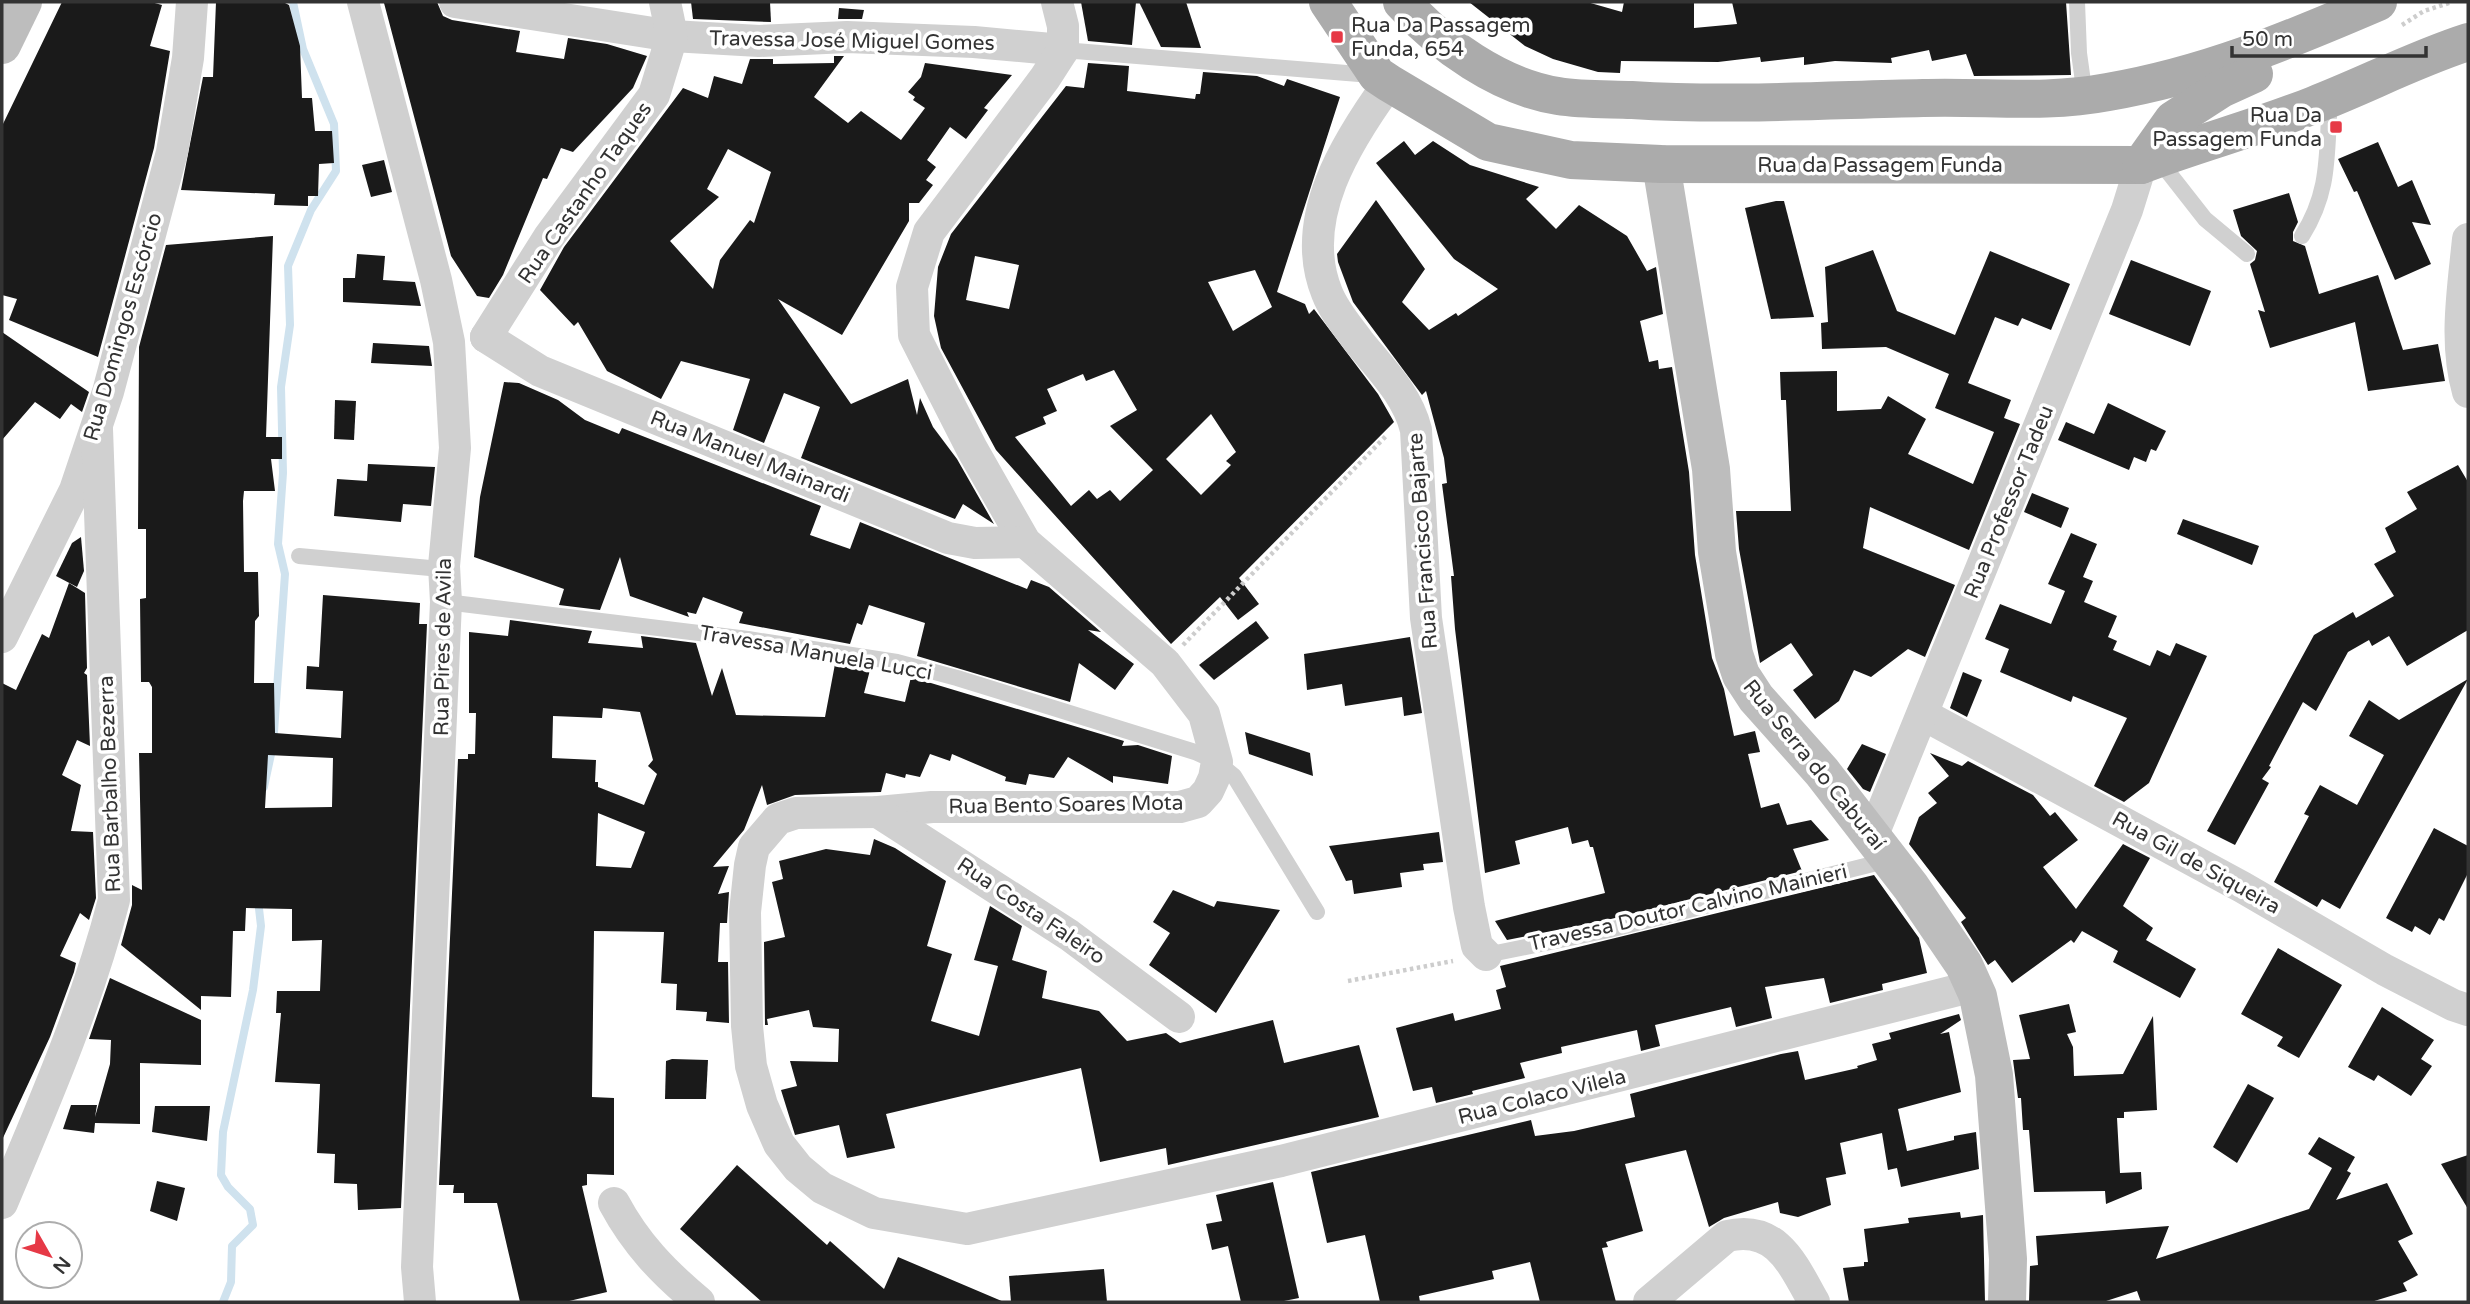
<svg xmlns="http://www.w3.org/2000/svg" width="2470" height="1304" viewBox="0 0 2470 1304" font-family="'Varela Round',sans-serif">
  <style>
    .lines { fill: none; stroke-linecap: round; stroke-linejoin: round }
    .stream { stroke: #cfe2ee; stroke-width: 8 }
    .building { fill: #1a1a1a; fill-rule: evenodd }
    .path { stroke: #cdcdcd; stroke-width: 4.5; stroke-dasharray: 3.5 3.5; stroke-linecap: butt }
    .lane { stroke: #d0d0d0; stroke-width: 16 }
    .street { stroke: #d0d0d0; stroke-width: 32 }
    .secondary { stroke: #bdbdbd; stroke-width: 38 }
    .primary { stroke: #ababab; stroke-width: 38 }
    .poi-dot { fill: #e63946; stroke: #fff; stroke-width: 2.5 }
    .labels { text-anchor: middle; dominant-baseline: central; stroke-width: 7; stroke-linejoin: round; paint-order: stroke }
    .poi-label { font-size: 21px; fill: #333; stroke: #fff; text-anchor: start }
    .street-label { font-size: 21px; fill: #333; stroke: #fff }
  </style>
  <rect width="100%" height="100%" fill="#fff"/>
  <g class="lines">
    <g class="stream">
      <path d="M274,732L285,574L278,544L283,473L281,387L290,325L288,266L311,210L336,171L334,124L303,49L293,2"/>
      <path d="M264,787L273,745"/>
      <path d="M223,1302L231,1282L232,1246L253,1225L250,1209L228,1187L221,1175L223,1132L253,990L261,926L258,900"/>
    </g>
  </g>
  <g class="building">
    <path d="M62,2H151L162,5L150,46L170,51L154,148L98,357L9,320L17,299L2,295V126Z"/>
    <path d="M216,2H283L289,5L300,46L302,98H312L315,131H332L334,163L319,164L318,196H308V206L274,205L275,194L181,190L203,77H213Z"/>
    <path d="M396,2H437L443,16L452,20L520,31L516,52L564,59L568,38L607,44L647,56L633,88L573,152L561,148L547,179L543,178L503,275L489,298L477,296L451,256L384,3Z"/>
    <path d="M691,2H770L771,22L693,19Z"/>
    <path d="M1081,2H1136L1132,45L1088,41Z"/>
    <path d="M1139,2H1186L1201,48L1161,47Z"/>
    <path d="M1469,2H1587L1622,12L1624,2H1694V28L1737,24L1732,2H2066L2071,75L1974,76L1966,54L1932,61L1929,50L1891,58L1892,63L1835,61L1804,65V57L1761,62L1760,57L1718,62L1621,61L1620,73L1598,72L1553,59L1525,46Z"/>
    <path d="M839,8L864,10L862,19H838Z"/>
    <path d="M834,56H844L814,97L848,123L861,111L901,140L925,108L913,100L915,97L908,92L921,77L925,63L1012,75L984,108L988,110L966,139L950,127L927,160L936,167L926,180L933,185L919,203H909V221L842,335L778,299L851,404L908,379L917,415L920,398L933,427L957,459L994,524L963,504L955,519L801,458L820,407L784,393L764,443L733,430L750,379L681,361L661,399L607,371L578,322L574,326L540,290L564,247L683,88L708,98L714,76L742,84L750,59H773V64L834,63ZM728,149L771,172L754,223L750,220L720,260L713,289L670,241L719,197L707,189Z"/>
    <path d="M1088,63L1129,66L1127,91L1195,99L1196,94H1200L1203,72L1257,76L1284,86L1287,79L1340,97L1277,292L1305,304L1309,314L1314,309L1378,394L1394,422L1239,578L1259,604L1238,620L1220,597L1171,644L996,450L941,348L934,316L938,267L951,234L1066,86L1084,88ZM975,256L1019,265L1009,309L966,300ZM1255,270L1272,307L1233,331L1208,282ZM1114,370L1137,410L1110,426L1153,470L1120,501L1110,490L1097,499L1089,490L1071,506L1015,437L1046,424L1043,417L1057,411L1047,389L1083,374L1086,381ZM1211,414L1236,452L1226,461L1231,465L1201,495L1166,459Z"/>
    <path d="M1404,141L1415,155L1433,141L1470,165L1539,187L1526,199L1556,229L1579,205L1627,236L1647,271L1656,267L1663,314L1640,321L1649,362L1658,360L1659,369L1672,367L1689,472L1695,555L1712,658L1724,689L1734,736L1755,731L1760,752L1748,754L1761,808L1779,803L1787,825L1811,820L1829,840L1793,849L1802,871L1607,920L1507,940L1495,921L1605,893L1593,847H1590L1588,840L1572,844L1568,827L1515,841L1520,864L1485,873L1455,629L1451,576H1454L1442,484L1447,483L1444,458L1426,391L1422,395L1353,302L1338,262L1337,254L1376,200L1425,269L1402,302L1429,330L1456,313L1458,316L1498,289L1454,259L1376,163Z"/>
    <path d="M2378,142L2398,187L2412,180L2431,225L2412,222L2431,264L2395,280L2357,191L2354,192L2338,159Z"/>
    <path d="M384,160L392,192L371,197L362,165Z"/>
    <path d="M2289,193L2298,222L2293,232V241L2305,246L2319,294L2378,275L2403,350L2438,344L2445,381L2368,391L2355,322L2270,348L2258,310L2265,312L2250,264L2255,260L2257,251L2241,236L2233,210Z"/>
    <path d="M1776,201H1784L1814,317L1771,319L1745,208Z"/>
    <path d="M273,236L266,437H282V459H271L275,491H244L243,501L244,572H258L259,616L255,621L254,683H274L275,733L341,738L343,691L306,689L307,666L319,667L323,595L420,603L419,624H427L401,1208L358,1210L357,1184L334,1183L335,1154L317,1153L320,1084L275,1082L281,1013H276L277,991H320L322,940L292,941V909L246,908L245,931H233L231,997L201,996V1010L121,945L132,905V885L142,890L139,753H152V687L149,682H141L140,599L146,598V529H138L139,347L166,245ZM268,755L333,758L332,807L265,808Z"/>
    <path d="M1873,250L1897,311L1955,335L1990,251L2070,284L2051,330L2022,318L2018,326L1995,317L1968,383L2011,400L2004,418L2020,424L1969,550L1870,507L1863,548L1955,585L1925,657L1908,649L1871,677L1854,670L1839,701L1815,719L1793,690L1813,675L1791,643L1760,663L1739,549L1736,511H1791L1786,400H1781L1780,372L1837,371V411L1881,409L1888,396L1926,419L1908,454L1973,484L1994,432L1935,408L1949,374L1886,347L1822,349L1821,323L1828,322L1825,267Z"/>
    <path d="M357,254L385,256L383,280L415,282L421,306L343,302V278H355Z"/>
    <path d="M2131,260L2211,291L2190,346L2109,314Z"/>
    <path d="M2,332L89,392L82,412L71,404L60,419L35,402L2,440Z"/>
    <path d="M373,343L429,346L432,366L371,363Z"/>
    <path d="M504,382L519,383L558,400L585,420L619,434L622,428L821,506L810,535L850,549L860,522L1027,589L1031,580L1049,587L1101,632L1088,630L1134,664L1115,690L1079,663L1070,702L917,656L925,623L869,605L862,625L857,623L850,644L739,623L743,612L703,597L696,614L687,612L689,617L630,596L620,557L600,610L559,605L564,589L474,557L480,497Z"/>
    <path d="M335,400L356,401L354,440L334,439Z"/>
    <path d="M2108,403L2166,431L2156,451L2151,449L2146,462L2134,457L2129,470L2058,440L2066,422L2094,434Z"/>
    <path d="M368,464L435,467L431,506L403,504L401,522L334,516L337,479L367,481Z"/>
    <path d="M2458,465L2468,482V630L2407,666L2389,636L2372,646L2369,640L2348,652L2316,711L2303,702L2269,766L2271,767L2262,779L2269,783L2235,845L2207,831L2314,635L2353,612L2356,618L2394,596L2374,564L2396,552L2385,528L2417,509L2407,492Z"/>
    <path d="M2032,493L2069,508L2061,528L2024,512Z"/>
    <path d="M2183,519L2259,546L2252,565L2177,534Z"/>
    <path d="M2071,533L2097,544L2083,577L2093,581L2084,602L2117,616L2108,637L2117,641L2113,650L2150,666L2157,650L2170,656L2176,643L2207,656L2149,783L2124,802L2094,786L2127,718L2073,696L2071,702L2000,672L2009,649L1985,639L2000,604L2051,624L2065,591L2048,584Z"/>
    <path d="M81,537L84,571L77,587L56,576L72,543Z"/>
    <path d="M69,583L85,593L87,668L84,673L87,675L90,746L77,740L62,775L81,785L71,831L93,832L96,898L89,920L80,913L60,956L76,963L74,972L50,1037L2,1140V683L16,690L42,634L49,638Z"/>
    <path d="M510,620L592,631L588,643L643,648L641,636L696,643L712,696L722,668L736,715L825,717L835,664L870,670L864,693L905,702L911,677L1124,741L1122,746L1138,745L1172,756L1168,784L1113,776V783L1068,757L1054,778L1029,774L1026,785L1005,781L1006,777L952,754L950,761L930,754L920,777L906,774L905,778L886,773L881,792L795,795L767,805L762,785L744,830L713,867L729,866L718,894L729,892L727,923H720L718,962H728L729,1023L706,1021L707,1012L676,1010L677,984L661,983L664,932L594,931L592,1097L614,1098V1175L587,1174V1185L582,1186L607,1292L565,1302H520L497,1203H464V1193H453L454,1185H439L458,759H468V754H475L476,713H469V632L508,636ZM603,708L640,712L653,760L648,766L657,774L644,805L598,787V782H595L596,760L552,758L553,716L602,718ZM598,813L645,832L631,868L596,866Z"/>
    <path d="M1256,621L1269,638L1214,680L1199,665Z"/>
    <path d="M1410,637L1422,713L1404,716L1402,697L1345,706L1342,684L1307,690L1304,654Z"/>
    <path d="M1963,672L1982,680L1967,717L1950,708Z"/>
    <path d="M2468,679L2340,909L2322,899L2317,907L2274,882L2309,816L2304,814L2320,785L2357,805L2384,755L2349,736L2369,700L2399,720Z"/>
    <path d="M1245,732L1310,753L1313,776L1249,754Z"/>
    <path d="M1862,744L1886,754L1870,792L1863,789L1847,769Z"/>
    <path d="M1930,753L1962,766L1968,761L2033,795L2050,816L2055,812L2078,840L2043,867L2076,909L2123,844L2150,858L2123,906L2153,928L2146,940L2196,969L2180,998L2113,962L2118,951L2082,931L2074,943L2071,940L2012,983L1995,960L1988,965L1961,922L1966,918L1909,844L1919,817L1937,803L1928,793L1949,776Z"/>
    <path d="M2434,828L2468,846V873L2444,921L2439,918L2430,935L2415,926L2412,932L2386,918Z"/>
    <path d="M1439,832L1443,862L1423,864L1424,870L1400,873L1402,887L1354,894L1352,880L1346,881L1329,846Z"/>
    <path d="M874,839L895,848L946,881L927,946L952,954L931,1021L979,1036L998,966L974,960L990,906L1022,926L1012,960L1047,971L1042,998L1099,1011L1127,1041L1166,1033L1180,1043L1273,1020L1284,1063L1359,1045L1379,1117L1168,1165L1166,1148L1100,1162L1081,1068L886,1114L895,1148L847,1158L839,1125L795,1135L781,1090L797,1086L790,1061L838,1062L839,1029L813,1027L809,1010L767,1019L768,1025H765L764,942L785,937L772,882L783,879L779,861L826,849L870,855Z"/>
    <path d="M1874,875L1919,938L1927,973L1882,984L1883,990L1830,1003L1824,978L1765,987L1772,1018L1736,1027L1731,1007L1655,1025L1660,1046L1641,1051L1637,1030L1561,1047L1562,1053L1520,1063L1525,1078L1472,1091L1473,1094L1436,1103L1432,1087L1413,1091L1396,1028L1453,1013L1455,1021L1501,1009L1496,990L1506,987L1500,966Z"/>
    <path d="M1173,890L1214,907L1217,901L1280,910L1216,1013L1149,965L1170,933L1153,922Z"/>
    <path d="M2278,948L2342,985L2299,1058L2277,1046L2283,1037L2241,1014Z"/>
    <path d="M110,978L201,1020V1065L140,1063V1124L95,1123L94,1133L63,1129L71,1105H97L95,1117L110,1064L111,1040L89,1039Z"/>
    <path d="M2069,1004L2076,1032L2067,1034L2073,1047L2074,1076L2123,1074L2153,1016L2157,1110L2124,1112V1118H2117L2120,1173L2141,1172L2142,1189L2106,1204L2105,1191L2034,1192L2029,1130H2023L2021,1098H2018L2013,1060L2030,1059L2019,1015Z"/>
    <path d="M2382,1007L2434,1040L2421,1059L2432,1066L2411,1096L2378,1075L2374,1081L2348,1067Z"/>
    <path d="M1959,1014L1961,1020L1940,1034L1949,1032L1961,1092L1898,1109L1907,1151L1954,1140V1136L1976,1132L1979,1169L1901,1187L1897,1168L1888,1170L1882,1133L1840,1143L1846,1174L1826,1178L1831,1205L1798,1217L1780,1213L1778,1202L1724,1218L1709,1227L1686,1150L1625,1164L1643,1231L1606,1242L1608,1247L1602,1248L1616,1302H1540L1530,1262L1492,1271L1494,1279L1419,1296L1420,1302H1380L1365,1235L1327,1243L1311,1172L1531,1120L1535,1136L1574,1131L1635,1117L1630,1094L1781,1054L1798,1051L1805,1080L1858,1068L1857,1066L1877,1060L1872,1044L1891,1039L1889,1033Z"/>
    <path d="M672,1059L708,1060L706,1099H665L666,1061Z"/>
    <path d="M2248,1084L2274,1098L2237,1163L2213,1147Z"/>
    <path d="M155,1106H210L207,1141L152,1132Z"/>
    <path d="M2319,1137L2355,1157L2347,1171L2351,1173L2336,1200L2387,1183L2413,1234L2398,1241L2418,1275L2403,1283L2407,1291L2371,1302H2141L2137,1291L2103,1302H2029L2030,1266L2038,1265L2036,1236L2169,1226L2156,1259L2309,1209L2332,1168L2308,1154Z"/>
    <path d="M2468,1155V1209L2441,1164Z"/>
    <path d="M737,1165L827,1245L830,1241L884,1289L898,1257L1004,1302H762L680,1229Z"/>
    <path d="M157,1181L185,1188L177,1221L150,1211Z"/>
    <path d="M1273,1182L1299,1298L1279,1302H1241L1228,1246L1212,1250L1206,1224L1222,1221L1216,1195Z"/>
    <path d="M1960,1212L1961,1218L1983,1215L1985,1302H1849L1843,1268L1864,1266V1262H1868L1864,1229L1909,1223L1908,1218Z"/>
    <path d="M1104,1269L1107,1302H1011L1009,1276Z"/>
  </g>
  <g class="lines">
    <g class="path">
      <path d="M2402,25L2424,11L2452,2"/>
      <path d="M1183,645L1387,435"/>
      <path d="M1348,981L1453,961"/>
    </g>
    <g class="lane">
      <path d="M2077,2L2079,53L2085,96"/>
      <path d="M1063,50L1371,75"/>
      <path d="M2158,159L2205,219L2247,254"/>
      <path d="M2302,236C2331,190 2326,153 2330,101"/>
      <path d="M299,556L430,568L444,566"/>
      <path d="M446,602L748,639L897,662L957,678L1195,752L1217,762L1234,776L1317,912"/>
      <path d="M1486,955L1609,930L1889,860"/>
    </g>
    <g class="street">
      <path d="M363,2L436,280L449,342L455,448L444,566L446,602L417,1267L420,1302"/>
      <path d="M455,2L672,36L759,41L847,37L974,42L1063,50"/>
      <path d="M1057,2L1063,26V50L1045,78L929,232L912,287L914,335L972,449L1025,542L1165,663L1204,714L1217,762L1214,778L1208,791L1198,802L1180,807H932L878,812L796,813L778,819L754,847L750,865L745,912L747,1026L751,1066L762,1105L779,1144L798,1168L822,1188L874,1213L967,1229L1281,1161L1974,986"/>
      <path d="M1389,83C1347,141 1297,219 1327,293C1334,311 1348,327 1359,342C1381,369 1408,396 1416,430L1426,618L1469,907L1477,946L1486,955"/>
      <path d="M2468,239C2463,290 2454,342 2468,392"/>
      <path d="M486,337L540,371L948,538L975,543L1025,542"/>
      <path d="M486,337L549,237L654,95L672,36L665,2"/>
      <path d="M2,637L75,490L108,392L172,152L188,58L192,2"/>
      <path d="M1924,715L2242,887L2385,970L2453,1005L2468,1010"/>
      <path d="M878,812L1069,935L1179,1017"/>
      <path d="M1872,837L2127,210L2141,165"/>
      <path d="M2,1203C44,1103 87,1005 114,900L97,429"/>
      <path d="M614,1203C636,1244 663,1272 699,1302"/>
      <path d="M1649,1302L1727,1236C1777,1224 1793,1265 1814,1302"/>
    </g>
    <g class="secondary">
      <path d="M2,45L23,2"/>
      <path d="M1661,164L1711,469L1717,552L1734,654L1741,675L1756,698L1822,772L1911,887L1964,965L1978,996L1994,1075L2008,1259L2007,1302"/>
    </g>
    <g class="primary">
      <path d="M1328,2L1377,75L1389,83L1488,142L1571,160L1661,164L2141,165C2198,143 2257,128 2314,105C2366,85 2415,59 2468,42"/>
      <path d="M1402,2C1441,45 1500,87 1558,96C1582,100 1608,99 1632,100C1729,106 1826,100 1923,98C1987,96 2045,104 2108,92C2206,75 2287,41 2378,2"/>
      <path d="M2141,165L2173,120L2221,89L2254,74"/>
    </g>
  </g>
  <g class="poi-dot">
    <rect x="1330" y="30" width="14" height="14" rx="3.5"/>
    <rect x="2329" y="120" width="14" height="14" rx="3.5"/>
  </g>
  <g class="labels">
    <g class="poi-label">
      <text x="1351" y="25">Rua Da Passagem<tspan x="1351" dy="24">Funda, 654</tspan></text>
      <text x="2322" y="115" text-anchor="end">Rua Da<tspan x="2322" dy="24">Passagem Funda</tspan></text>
    </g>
    <g class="street-label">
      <text transform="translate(852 41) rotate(1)">Travessa José Miguel Gomes</text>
      <text x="1880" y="165">Rua da Passagem Funda</text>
      <text transform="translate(585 193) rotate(-55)">Rua Castanho Taques</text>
      <text transform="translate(123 327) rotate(-74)">Rua Domingos Escórcio</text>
      <text transform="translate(750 457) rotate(22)">Rua Manuel Mainardi</text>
      <text transform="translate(2009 502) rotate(-68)">Rua Professor Tadeu</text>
      <text transform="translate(1423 541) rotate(-94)">Rua Francisco Bajarte</text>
      <text transform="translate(443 647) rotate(-89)">Rua Pires de Avila</text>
      <text transform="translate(816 653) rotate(10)">Travessa Manuela Lucci</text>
      <text transform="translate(1814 765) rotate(51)">Rua Serra do Caburaí</text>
      <text transform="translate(110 784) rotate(-92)">Rua Barbalho Bezerra</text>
      <text transform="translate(1066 805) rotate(-1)">Rua Bento Soares Mota</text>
      <text transform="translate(2196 863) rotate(29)">Rua Gil de Siqueira</text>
      <text transform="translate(1688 908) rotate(-13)">Travessa Doutor Calvino Mainieri</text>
      <text transform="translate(1031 911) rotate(34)">Rua Costa Faleiro</text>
      <text transform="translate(1542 1097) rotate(-14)">Rua Colaco Vilela</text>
    </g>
  </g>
  <rect width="2470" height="1304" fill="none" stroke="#333333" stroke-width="7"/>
  <g transform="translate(49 1255) rotate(129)"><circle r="33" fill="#ffffff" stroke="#adadad" stroke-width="2"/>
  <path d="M0-5L12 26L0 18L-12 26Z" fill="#e63946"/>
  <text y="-10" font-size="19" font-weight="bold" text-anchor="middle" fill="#333333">N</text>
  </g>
  <path d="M2232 46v10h194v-10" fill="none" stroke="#333333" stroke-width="3.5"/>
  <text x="2242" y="46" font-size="21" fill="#333333" stroke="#ffffff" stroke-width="5" paint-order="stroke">50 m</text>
</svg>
